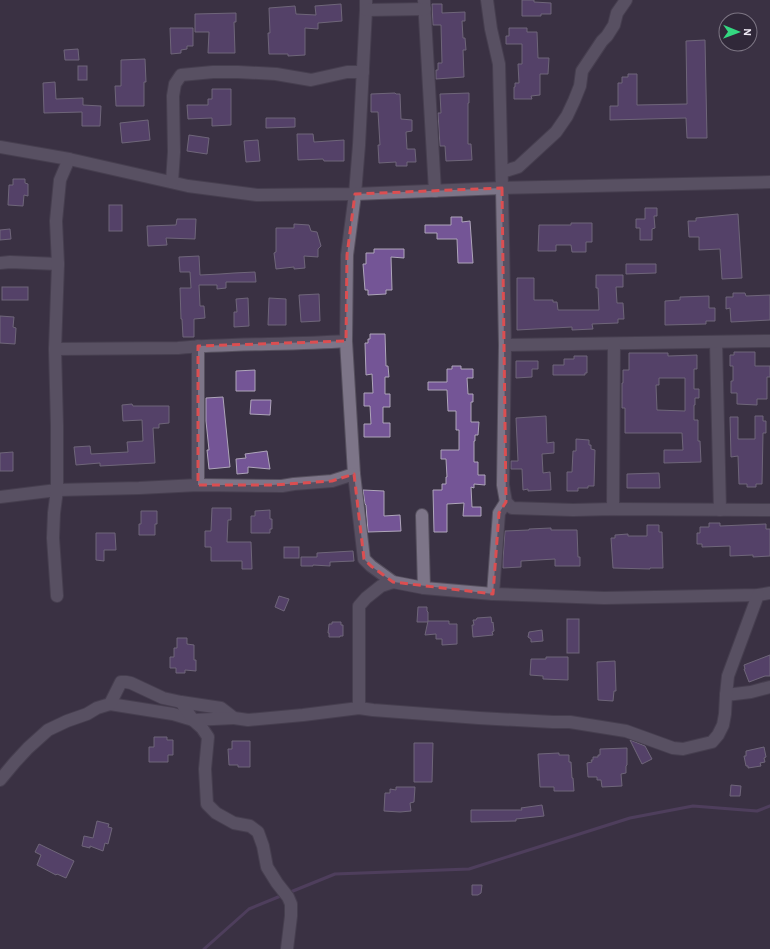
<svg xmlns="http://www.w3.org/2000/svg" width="770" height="949" viewBox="0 0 770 949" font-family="'Alegreya Sans',sans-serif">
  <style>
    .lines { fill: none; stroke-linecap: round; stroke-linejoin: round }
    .stream { stroke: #674e7b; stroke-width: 3 }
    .building { fill: #745596; stroke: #aea5ba; fill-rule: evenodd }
    .minor-casing { stroke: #56505e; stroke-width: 14 }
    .minor { stroke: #7d7588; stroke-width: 12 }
    .marked { fill: none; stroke: #db4e51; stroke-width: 3; stroke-dasharray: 8 5; stroke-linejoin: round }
  </style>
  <rect width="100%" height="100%" fill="#3a3244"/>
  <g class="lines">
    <g class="stream">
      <path d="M288,893L335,874L469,869L630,818L693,806L757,811L770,806"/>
      <path d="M204,949L249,909L283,895"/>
    </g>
  </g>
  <g class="building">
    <path d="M522,0H534V2L551,3V14H541V16H522Z"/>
    <path d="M341,4L342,21L318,23V29L305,28V55L288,56V54H269L268,33H270L269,8L295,6L296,14L316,15L315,6Z"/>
    <path d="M432,4H442V13L465,12V21H462L463,38H465L466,50H463L464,77L436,79V70H438V63H442L441,25H433Z"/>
    <path d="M236,13V22H234L235,53H208L209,32H195V14Z"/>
    <path d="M170,28H193V46H187V49L181,50V53L171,54Z"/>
    <path d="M509,28H527V32H537L538,58H549L548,74H540V95L531,96L532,99H514V87H515V83H519L518,64H522V44H506V36H509Z"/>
    <path d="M705,40L707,138H687L686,118L610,120V106H618V83H622V77H628V74H637V105L687,104L686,41Z"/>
    <path d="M78,49L79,60H65L64,50Z"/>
    <path d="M145,59L146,82H144V106H116L115,86H121V60Z"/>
    <rect x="78" y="66" width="9" height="14"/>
    <path d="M55,82L56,99L83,98V105L101,106L100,126H82V112L44,113L43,83Z"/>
    <path d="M212,89H231V125L212,126V118L188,119L187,105H208V99H212Z"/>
    <path d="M395,93L396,94H400L401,119L412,120V131L406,132L407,149H415L416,162H407V166H396V162L379,163L378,145H380L378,112H371V94Z"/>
    <path d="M469,93V103H468V144H471L472,160L446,161L445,146H440L438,113H441L440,94Z"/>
    <path d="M266,118H295V127L266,128Z"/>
    <path d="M148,120L150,140L122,143L120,123Z"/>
    <path d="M297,134H313L314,142L344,140V161H324L323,159L298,160Z"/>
    <path d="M189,135L209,138L207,154L187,151Z"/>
    <path d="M258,140L260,161L246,162L244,141Z"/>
    <path d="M13,179H25V183L28,184V196L24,195L23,206L8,205L9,185H13Z"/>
    <rect x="109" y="205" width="13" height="26"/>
    <path d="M645,208H657V216H654L655,228L652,229V240H640V228H636V219H645Z"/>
    <path d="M738,214L742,278L722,279L720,249L699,250V237H689L688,221H696V218Z"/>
    <path d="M451,217H462V222L470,221L473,263H458L457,239H437V233H425V225H451Z"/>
    <path d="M177,219H196L195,239L166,238L167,245L148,246L147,226L176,225Z"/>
    <path d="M571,223H592V242H586V252H572L571,245H556V251H538L539,225H571Z"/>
    <path d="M294,224L309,225L311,231L317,232L321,246L318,249V257L304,256L305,268L294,269V267L276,269L274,253L276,252V228H294Z"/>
    <path d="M10,229L11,239L0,240V230Z"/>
    <path d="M374,249H404V258L391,257L392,290H386V294L368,295V290H365L363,264H366V253H374Z"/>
    <path d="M199,256L200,275L220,274L234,273L255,272L256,282H226V288L217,289V285H199L200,306H204L205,318L194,319V337H183L182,319H181L180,288H191L190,272H180L179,257Z"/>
    <path d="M626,264H656V273L626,274Z"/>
    <path d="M596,275H623V287H616L617,303H623L624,319H618V323L592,324L593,329L572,330V327L517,330V278H534V300H553V302H557L558,310H599L598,288H596Z"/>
    <rect x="2" y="287" width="26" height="13"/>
    <path d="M733,293H745L746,296L770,295V320L731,322L730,308L726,309V297H733Z"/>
    <path d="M319,294L320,321L301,322L299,295Z"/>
    <path d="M709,296V308H715V321H706V324L665,325V301L680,300V297Z"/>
    <path d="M248,298L249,326L234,327V312H237L236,299Z"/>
    <path d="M269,298L286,299V325H268Z"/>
    <path d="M0,316L14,317L13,327L16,328L15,344L0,343Z"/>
    <path d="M370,334H385L386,366H388L389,377H385V394H390V407H383V423H390V437H364V424H371L370,406H364V393H373L372,374L366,375L365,343H368V339H370Z"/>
    <path d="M734,352H755V366H770V377H767V399H757V405L737,404V393H731V381H733V366H730V355H734Z"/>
    <path d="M629,353H668V356L697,355V369H694V389H699V398H695V405H694V420H698V441H700L701,462L664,463V450H683L682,433H625V408H622V383H623V370H629ZM659,378H685V411L657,410L656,385H659Z"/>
    <path d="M574,356H587V373H585V375H553V365H564V359H574Z"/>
    <path d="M516,361H538V369H532V377L516,378Z"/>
    <path d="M452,366H461V369H473V378H467L468,394H473V402H471V422H479L478,435H475V441H474V462H478V475H485V485L474,484V488L471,487L472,507H481V516H463L464,503L447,504V532H434L433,490H442V484H446V477H447L446,459H441V450H459V430H456V411H448L447,390H428V382H447V369H452Z"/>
    <path d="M255,370V391H236V371Z"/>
    <path d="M223,397L230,467L209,469L207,450H209L206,421V398Z"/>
    <path d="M251,400H271L270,415L250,414Z"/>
    <path d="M132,404L133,406H169V423L159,424V428H153L155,463L100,466V463L76,465L74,447L90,446L91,454L128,452L127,442L143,441L142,420L123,421L122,405Z"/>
    <path d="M546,416L547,443L554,442V453L542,454L543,473L550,472L551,490L528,491V489L523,490L522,469H511V461H518L516,418Z"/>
    <path d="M755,416H763V421H766V433H763L762,484H756V487H747V484H739L738,456L731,457L730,417H738V439H755Z"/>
    <path d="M576,439L589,440V445H591V449L595,450L594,486H588V488H578V491H567V472H572L573,451H576Z"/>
    <path d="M267,451L270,469L248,467V473L237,474L236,459L246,458L245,454Z"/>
    <path d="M13,452V471H0V453Z"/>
    <path d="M659,473L660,488H627V474Z"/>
    <path d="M363,490L384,491V516L400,515L401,531L368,532L366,505L365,504Z"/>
    <path d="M212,508H231V520H228L227,542H251L252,569H242V561H211V547H205V531H211Z"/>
    <path d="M270,510V519H272V529H270V533H251V516H255V511Z"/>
    <path d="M141,511H157V524H155V535H139V524H141Z"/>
    <path d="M709,523H720V526L766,524V529H770V556L753,557V555L730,556V546L702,547V544H697V533H700V527H709Z"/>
    <path d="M647,525H659V532H662L663,568H650V569L613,568L611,538H615V535L628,534V536H647Z"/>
    <path d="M551,528V530H577L578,557H580V566H555V559L521,561V567L503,568V559L505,531L529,530V529Z"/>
    <path d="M96,533H115L116,550H104V561L96,560Z"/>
    <rect x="284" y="547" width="15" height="11"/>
    <path d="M353,551L354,561L330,562V566L313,565V566H301V557H317V553Z"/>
    <path d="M279,596L289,599L284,611L275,607Z"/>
    <path d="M418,607H427V611L428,612V622H417Z"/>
    <path d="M491,617L492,623L493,622L494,631L492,632L493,635L473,637L472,625H474L473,620H476L477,618Z"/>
    <rect x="567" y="619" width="12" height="34"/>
    <path d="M428,621H449V624H457V644L442,645V639H436V634L425,635Z"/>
    <path d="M332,622H341V625H343V636H340V637H329V633H328L329,624H332Z"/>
    <path d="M542,630L543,641L531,642V639L528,637L529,632Z"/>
    <path d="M177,638H187V644L194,645V660H196V671L185,670V673H176V668H170V657H174V648H177Z"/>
    <path d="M770,655V676H765L749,682L744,669H745L744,665Z"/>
    <path d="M546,657H568V680L543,679V676L530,675L531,659H546Z"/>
    <path d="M615,661L616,691H614L613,701L598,700L597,662Z"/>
    <path d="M154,737H167V740H173V755H168V762H149V747H154Z"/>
    <path d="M630,740L645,746L652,759L642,764Z"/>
    <path d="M232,741H250V767H238V765H229L228,749H232Z"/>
    <path d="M414,743H433L432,782H414Z"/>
    <path d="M764,747L766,757L764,758L765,762L760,763L761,766L748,768V766H746L744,756H746V751Z"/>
    <path d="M627,748V765L626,766V773L621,774L622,786L602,787L601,780H597V777H588L587,763L592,762L591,760H593V757H598V755H600V749Z"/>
    <path d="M559,753V755H569V762H571L572,778H573L574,791H554V787H540L538,754Z"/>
    <path d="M731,785L741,786L740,796H730Z"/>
    <path d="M396,787H415L414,802L410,803L411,811L400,812L384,811L385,793H390V789L396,790Z"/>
    <path d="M542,805L544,816L516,819V821L471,822V810H522L521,808Z"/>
    <path d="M97,821L109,824L108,827L112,828L108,844L105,843L103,851L90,846V848L82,846L84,836L93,838Z"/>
    <path d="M39,844L74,861L66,878L57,874L56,875L37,865L41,855L35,852Z"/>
    <path d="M472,885H482L481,893L478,895H472Z"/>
  </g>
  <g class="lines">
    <defs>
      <g id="minor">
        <path d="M366,0V10L359,145L355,194L347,255L346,341L354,474L364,559L371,566L393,582L424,588L493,594L604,598L758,595L770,593"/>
        <path d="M424,0L435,191"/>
        <path d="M487,0L491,29L499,64L502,188L505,345L503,485L506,502L512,508L573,510L613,509L770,510"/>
        <path d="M366,10L425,9"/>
        <path d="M0,147L69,159L188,186L257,195L355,194L502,188L770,182"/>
        <path d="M502,172L518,167L556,132L567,116L574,101L580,86L582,71L602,41L607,36L614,25L617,13L626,0"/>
        <path d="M172,182L174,152L173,96L175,84L181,75L213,72H238L276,74L311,80L347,72H363"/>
        <path d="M0,263L10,262L58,264"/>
        <path d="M716,342L720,510"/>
        <path d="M505,345L770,341"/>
        <path d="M55,349L178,348C234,343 290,345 346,341"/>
        <path d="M198,485V346"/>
        <path d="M0,497L57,490L139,488L198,485L282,486L294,484L332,481L354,474"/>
        <path d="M613,509L614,344"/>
        <path d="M422,515L424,588"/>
        <path d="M493,594L499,513L506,502"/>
        <path d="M57,596L53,538L54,513L57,490V426L55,349L58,264L56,221L60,180L69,159"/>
        <path d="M726,695L751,692L770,687"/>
        <path d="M181,702L221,708L234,718L248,720L303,715L359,708L373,710L479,718L553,722H570L626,731L673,748L683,749L712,742L718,735L723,725L725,714L726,695L728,676L758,595"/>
        <path d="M110,704L173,714L193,720L234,718"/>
        <path d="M359,708V606L366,598L381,586L393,582"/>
        <path d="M0,780L15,762L28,748L48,730L67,721L87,714L97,708L110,704L121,682H126L131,683L163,698L181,702L193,720L202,728L208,737L205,769L207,804L216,813L234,823L250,826L258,832L263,846L267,867L277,883L288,897L291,904V916L287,949"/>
      </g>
    </defs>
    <use href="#minor" class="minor-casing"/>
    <use href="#minor" class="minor"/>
  </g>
  <path d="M0 0H770V949H0ZM502,188L506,502L499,513L493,594L393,582L371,566L364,559L354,474L332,481L272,485H198V346L346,341L347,255L355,194Z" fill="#3a3244" fill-opacity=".55" fill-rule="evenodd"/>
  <path class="marked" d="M502,188L506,502L499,513L493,594L393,582L371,566L364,559L354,474L332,481L272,485H198V346L346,341L347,255L355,194Z"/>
  <g transform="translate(738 32) rotate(91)"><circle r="19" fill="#302839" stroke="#7c7583"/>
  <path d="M0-3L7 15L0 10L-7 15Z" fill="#34d881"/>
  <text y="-6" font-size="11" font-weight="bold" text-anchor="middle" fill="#ede8f3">N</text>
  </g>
</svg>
